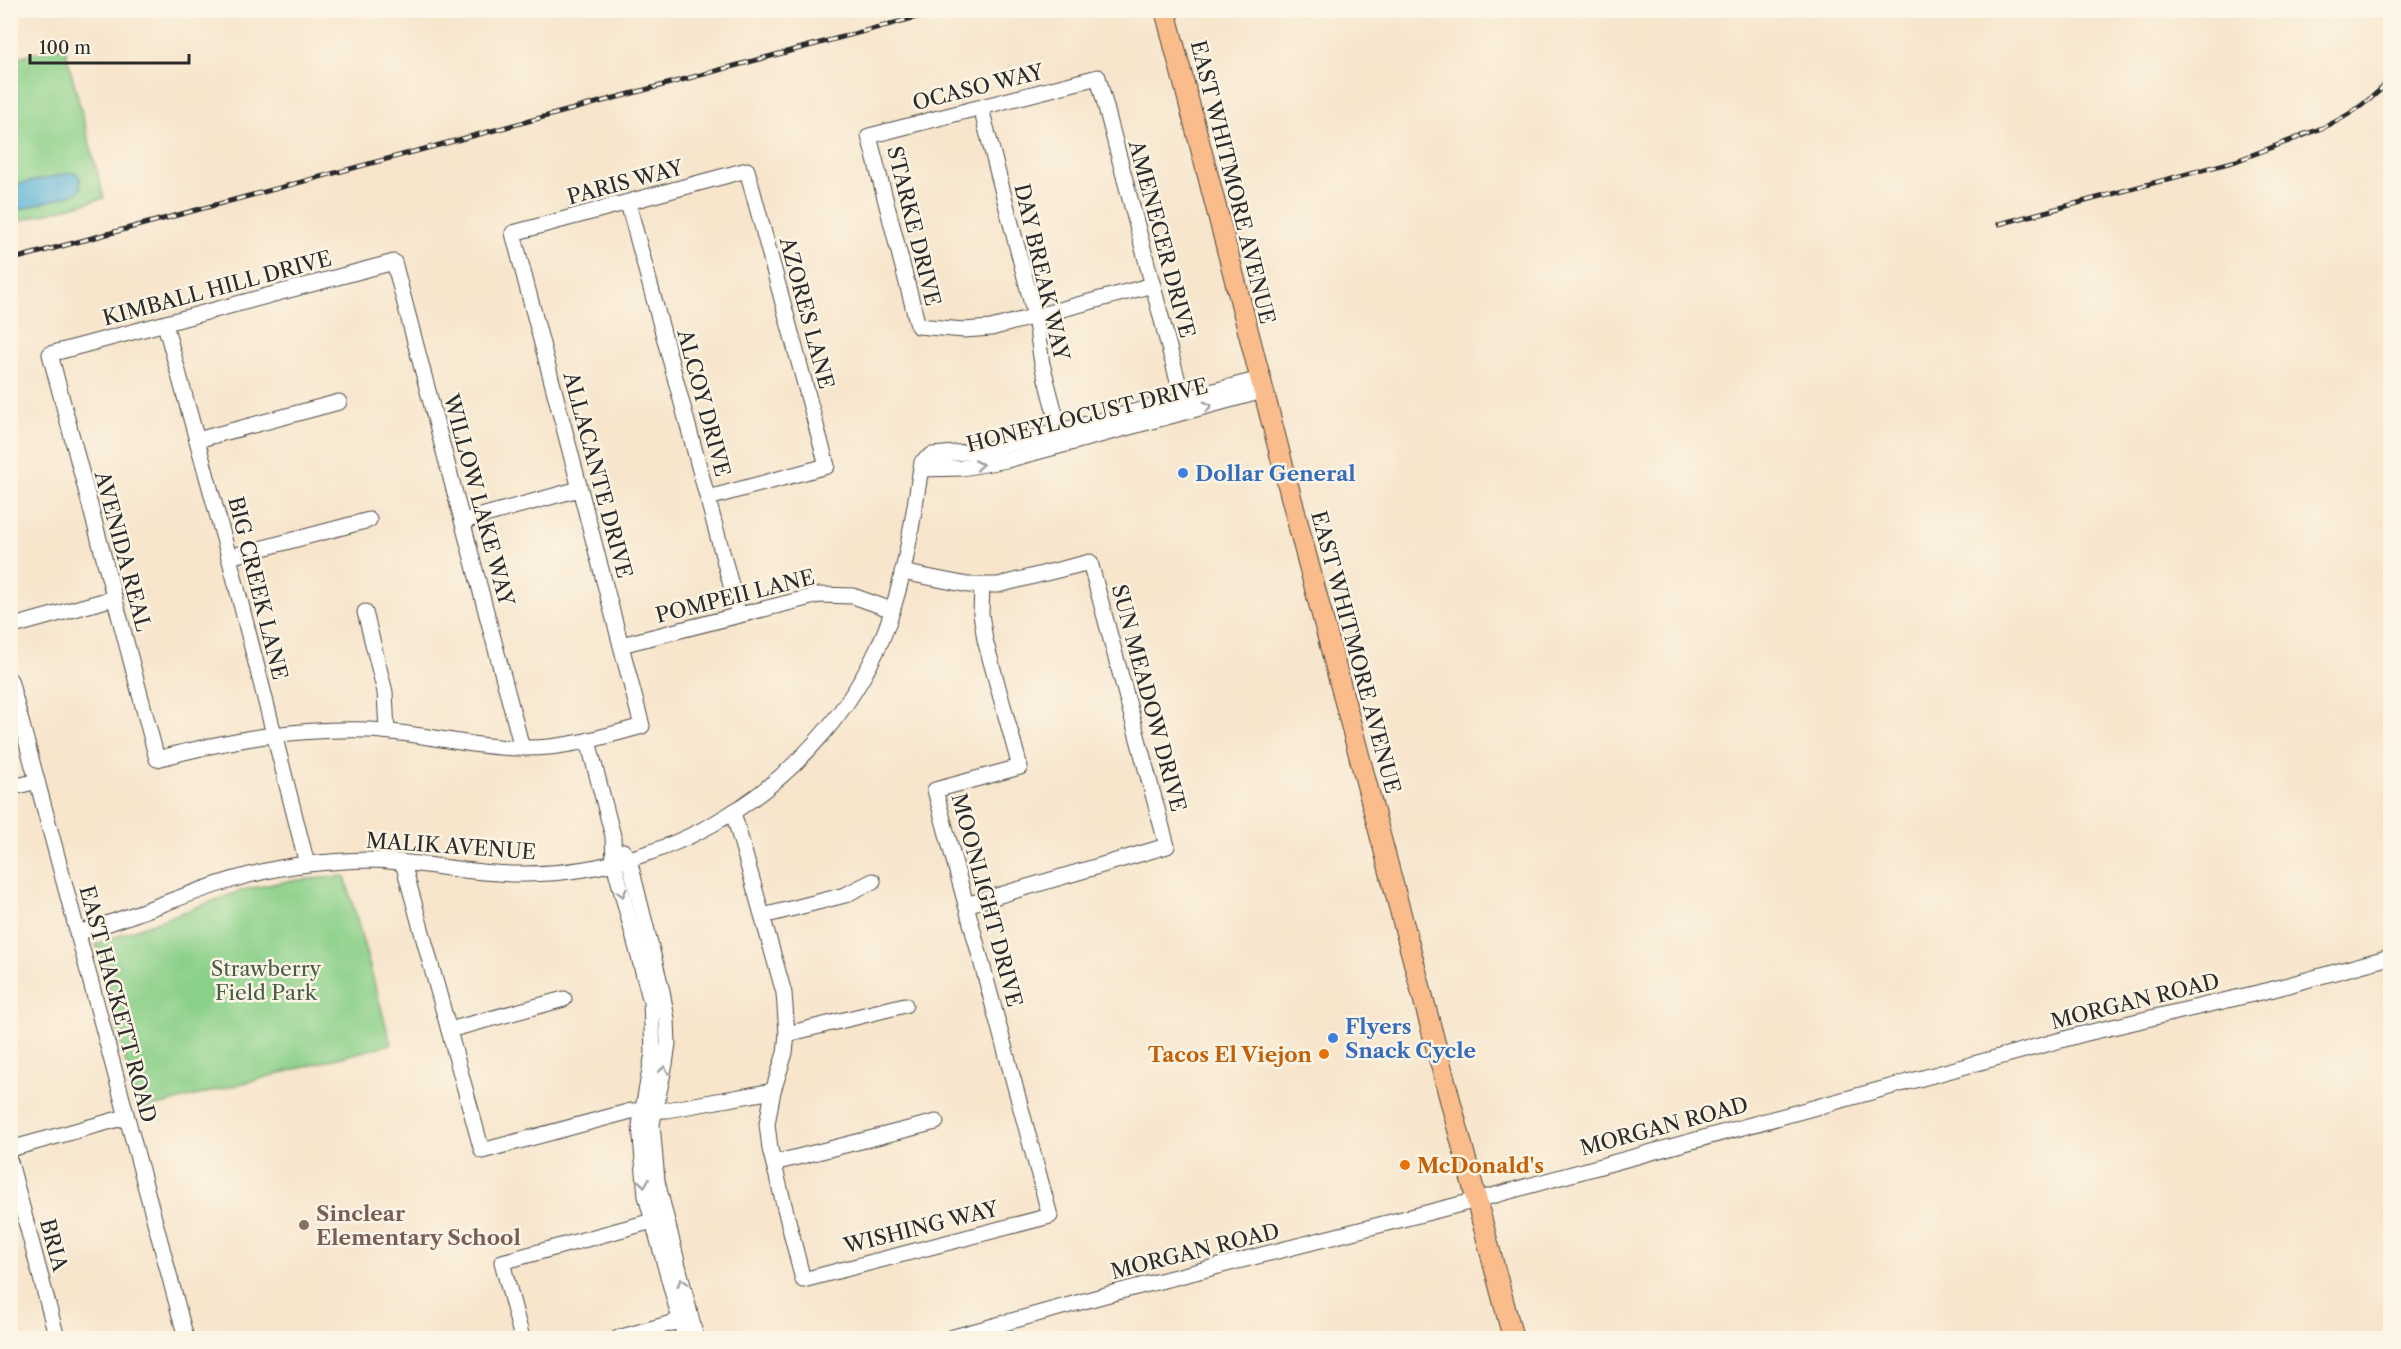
<svg xmlns="http://www.w3.org/2000/svg" width="2401" height="1349" viewBox="0 0 2401 1349" font-family="'Libre Caslon Text',serif">
  <style>
    .green { fill: #8bd089; stroke: #5b7e5a; stroke-width: 1.5 }
    .water { fill: #59b2d6; stroke: #426e80; stroke-width: 1.5 }
    .lines { fill: none; stroke-linecap: round; stroke-linejoin: round }
    .minor-casing { stroke: #4a4743; stroke-width: 17 }
    .major-casing { stroke: #4a4743; stroke-width: 22 }
    .minor { stroke: #fff; stroke-width: 15 }
    .major { stroke: #f9bc8a; stroke-width: 20 }
    .rail-casing { stroke: #2b2b2b; stroke-width: 5 }
    .rail { stroke: #fcf5e5; stroke-width: 3; stroke-dasharray: 9; stroke-linecap: butt }
    .oneway { stroke: #a0a0a0 }
    .shop-dot { fill: #3f7fe0; stroke: #fcf5e5; stroke-width: 2 }
    .food-dot { fill: #e8710a; stroke: #fcf5e5; stroke-width: 2 }
    .education-dot { fill: #8d6e63; stroke: #fcf5e5; stroke-width: 2 }
    .labels { text-anchor: middle; dominant-baseline: central; stroke-width: 5; stroke-linejoin: round; paint-order: stroke }
    .street-label { font-size: 21px; fill: #2b2b2b; stroke: #fcf5e5 }
    .shop-label { font-size: 21px; font-weight: bold; fill: #366cbe; stroke: #fcf5e5; text-anchor: start }
    .park-label { font-size: 21px; fill: #485d47; stroke: #fcf5e5 }
    .food-label { font-size: 21px; font-weight: bold; fill: #c56008; stroke: #fcf5e5; text-anchor: end }
    .education-label { font-size: 21px; font-weight: bold; fill: #785e54; stroke: #fcf5e5; text-anchor: start }
  </style>
  <rect width="100%" height="100%" fill="#fcf5e5"/>
  <filter id="ink" filterUnits="userSpaceOnUse"><feTurbulence type="fractalNoise" baseFrequency=".0167" numOctaves="2"/><feDisplacementMap in="SourceGraphic" scale="12" xChannelSelector="R" yChannelSelector="G"/><feConvolveMatrix kernelMatrix="1 2 1 2 8 2 1 2 1" color-interpolation-filters="sRGB"/></filter>
  <filter id="wash" filterUnits="userSpaceOnUse"><feTurbulence type="fractalNoise" baseFrequency=".008" numOctaves="4" result="noise"/><feDisplacementMap in="SourceGraphic" scale="24" xChannelSelector="R" yChannelSelector="G"/><feGaussianBlur stdDeviation="1.35" result="paint"/><feColorMatrix in="noise" values="0 0 0 0 0 0 0 0 0 0 0 0 0 0 0 0 0 1.4 0 .05"/><feComposite in="paint" operator="in"/></filter>
  <g filter="url(#wash)">
    <rect width="100%" height="100%" fill="#f7e5cc"/>
    <g class="green">
      <path d="M64,45L104,198L11,223V59Z"/>
      <path d="M345,876L391,1044L138,1111L96,944L243,890L288,881Z"/>
    </g>
    <path class="water" d="M69,173H76L80,178L81,189L77,193L11,212V186Z"/>
  </g>
  <g filter="url(#ink)">
    <g class="lines">
      <defs>
        <g id="minor">
          <path d="M981,108L1035,316L1042,364L1062,440"/>
          <path d="M628,203L739,615"/>
          <path d="M1153,285L991,328L964,330L918,326L869,136L1098,77L1186,412"/>
          <path d="M165,324L229,557L307,864"/>
          <path d="M197,440L339,402"/>
          <path d="M921,469L962,468L1007,460L1263,391"/>
          <path d="M463,521L579,489"/>
          <path d="M229,557L369,520"/>
          <path d="M902,572L968,585H998L1090,562L1167,846L966,905"/>
          <path d="M365,612L385,692L387,731"/>
          <path d="M10,627L114,598"/>
          <path d="M621,645L819,595L853,596L892,610"/>
          <path d="M10,680L186,1338"/>
          <path d="M588,741L613,836L614,863L651,1002L653,1053L640,1125L646,1196L685,1338"/>
          <path d="M522,748L394,262L50,354L157,759C228,740 294,728 368,730C420,732 470,748 522,748C564,749 603,737 642,726L513,233L747,170L827,466L708,498"/>
          <path d="M10,788L37,781"/>
          <path d="M733,812L784,993L787,1034L785,1053L773,1091L767,1124L770,1149L803,1280L1050,1216L935,790L1020,767L985,640L981,614L982,585"/>
          <path d="M623,851L629,859L662,991L667,1019L668,1044L665,1064L652,1124L657,1181L696,1338"/>
          <path d="M403,863L482,1151L631,1111L667,1110L773,1091"/>
          <path d="M763,916L845,895L873,881"/>
          <path d="M77,933C157,911 223,873 308,864C329,862 352,860 373,860C425,862 475,875 526,874C679,873 822,778 882,639C905,584 912,521 922,462L932,455L978,451L1002,446L1260,379"/>
          <path d="M449,1030L564,999"/>
          <path d="M787,1034L905,1005"/>
          <path d="M10,1149L126,1117"/>
          <path d="M10,1162L57,1338"/>
          <path d="M774,1163L936,1122"/>
          <path d="M522,1338L502,1262L660,1219"/>
          <path d="M618,1338L679,1321"/>
          <path d="M950,1338L1113,1293L1477,1200L2083,1034L2270,990L2390,957"/>
        </g>
        <path id="major" d="M1165,10L1304,547L1513,1338"/>
      </defs>
      <use href="#minor" class="minor-casing"/>
      <use href="#major" class="major-casing"/>
      <use href="#minor" class="minor"/>
      <use href="#major" class="major"/>
      <defs>
        <g id="rail">
          <path d="M2302,135C2335,126 2367,105 2390,80"/>
          <path d="M1999,224L2236,161L2310,133"/>
          <path d="M10,260L943,10"/>
        </g>
      </defs>
      <use href="#rail" class="rail-casing"/>
      <use href="#rail" class="rail"/>
    </g>
    <defs><path id="oneway-chevron" d="M-2-3.5L2.5 0L-2 3.5" fill="none" stroke-width="1.6" stroke-linecap="round" stroke-linejoin="round" transform="scale(1.5)"/></defs>
    <g class="oneway">
      <use href="#oneway-chevron" transform="translate(1208 406) rotate(-15)"/>
      <use href="#oneway-chevron" transform="translate(979 465) rotate(-10)"/>
      <use href="#oneway-chevron" transform="translate(622 893) rotate(76)"/>
      <use href="#oneway-chevron" transform="translate(664 1070) rotate(-80)"/>
      <use href="#oneway-chevron" transform="translate(644 1183) rotate(82)"/>
      <use href="#oneway-chevron" transform="translate(682 1282) rotate(-104)"/>
    </g>
  </g>
  <g class="shop-dot">
    <circle cx="1183" cy="473" r="6"/>
    <circle cx="1333" cy="1038" r="6"/>
  </g>
  <g class="food-dot">
    <circle cx="1324" cy="1054" r="6"/>
    <circle cx="1405" cy="1165" r="6"/>
  </g>
  <circle class="education-dot" cx="304" cy="1225" r="6"/>
  <g class="labels">
    <g class="street-label">
      <text transform="translate(978 87) rotate(-14)">OCASO WAY</text>
      <text transform="translate(625 182) rotate(-15)">PARIS WAY</text>
      <text transform="translate(1233 182) rotate(76)">EAST WHITMORE AVENUE</text>
      <text transform="translate(914 226) rotate(76)">STARKE DRIVE</text>
      <text transform="translate(1162 239) rotate(75)">AMENECER DRIVE</text>
      <text transform="translate(1042 272) rotate(77)">DAY BREAK WAY</text>
      <text transform="translate(217 288) rotate(-15)">KIMBALL HILL DRIVE</text>
      <text transform="translate(807 313) rotate(75)">AZORES LANE</text>
      <text transform="translate(704 403) rotate(75)">ALCOY DRIVE</text>
      <text transform="translate(1087 415) rotate(-14)">HONEYLOCUST DRIVE</text>
      <text transform="translate(598 475) rotate(75)">ALLACANTE DRIVE</text>
      <text transform="translate(479 500) rotate(75)">WILLOW LAKE WAY</text>
      <text transform="translate(123 551) rotate(75)">AVENIDA REAL</text>
      <text transform="translate(258 588) rotate(76)">BIG CREEK LANE</text>
      <text transform="translate(735 596) rotate(-14)">POMPEII LANE</text>
      <text transform="translate(1356 652) rotate(75)">EAST WHITMORE AVENUE</text>
      <text transform="translate(1149 698) rotate(75)">SUN MEADOW DRIVE</text>
      <text transform="translate(451 846) rotate(4)">MALIK AVENUE</text>
      <text transform="translate(987 900) rotate(75)">MOONLIGHT DRIVE</text>
      <text transform="translate(2135 1001) rotate(-14)">MORGAN ROAD</text>
      <text transform="translate(118 1004) rotate(75)">EAST HACKETT ROAD</text>
      <text transform="translate(1664 1126) rotate(-15)">MORGAN ROAD</text>
      <text transform="translate(921 1227) rotate(-14)">WISHING WAY</text>
      <text transform="translate(54 1245) rotate(75)">BRIA</text>
      <text transform="translate(1195 1251) rotate(-14)">MORGAN ROAD</text>
    </g>
    <g class="shop-label">
      <text x="1195" y="473">Dollar General</text>
      <text x="1345" y="1026">Flyers<tspan x="1345" dy="24">Snack Cycle</tspan></text>
    </g>
    <g class="park-label">
      <text x="266" y="968">Strawberry<tspan x="266" dy="24">Field Park</tspan></text>
    </g>
    <g class="food-label">
      <text x="1312" y="1054">Tacos El Viejon</text>
      <text x="1417" y="1165" text-anchor="start">McDonald's</text>
    </g>
    <g class="education-label">
      <text x="316" y="1213">Sinclear<tspan x="316" dy="24">Elementary School</tspan></text>
    </g>
  </g>
  <rect width="2401" height="1349" fill="none" stroke="#fcf5e5" stroke-width="36"/>
  <path d="M30 54v9h159v-9" fill="none" stroke="#2b2b2b" stroke-width="3"/>
  <text x="39" y="54" font-size="18" fill="#2b2b2b" stroke="#fcf5e5" stroke-width="4.5" paint-order="stroke">100 m</text>
</svg>
